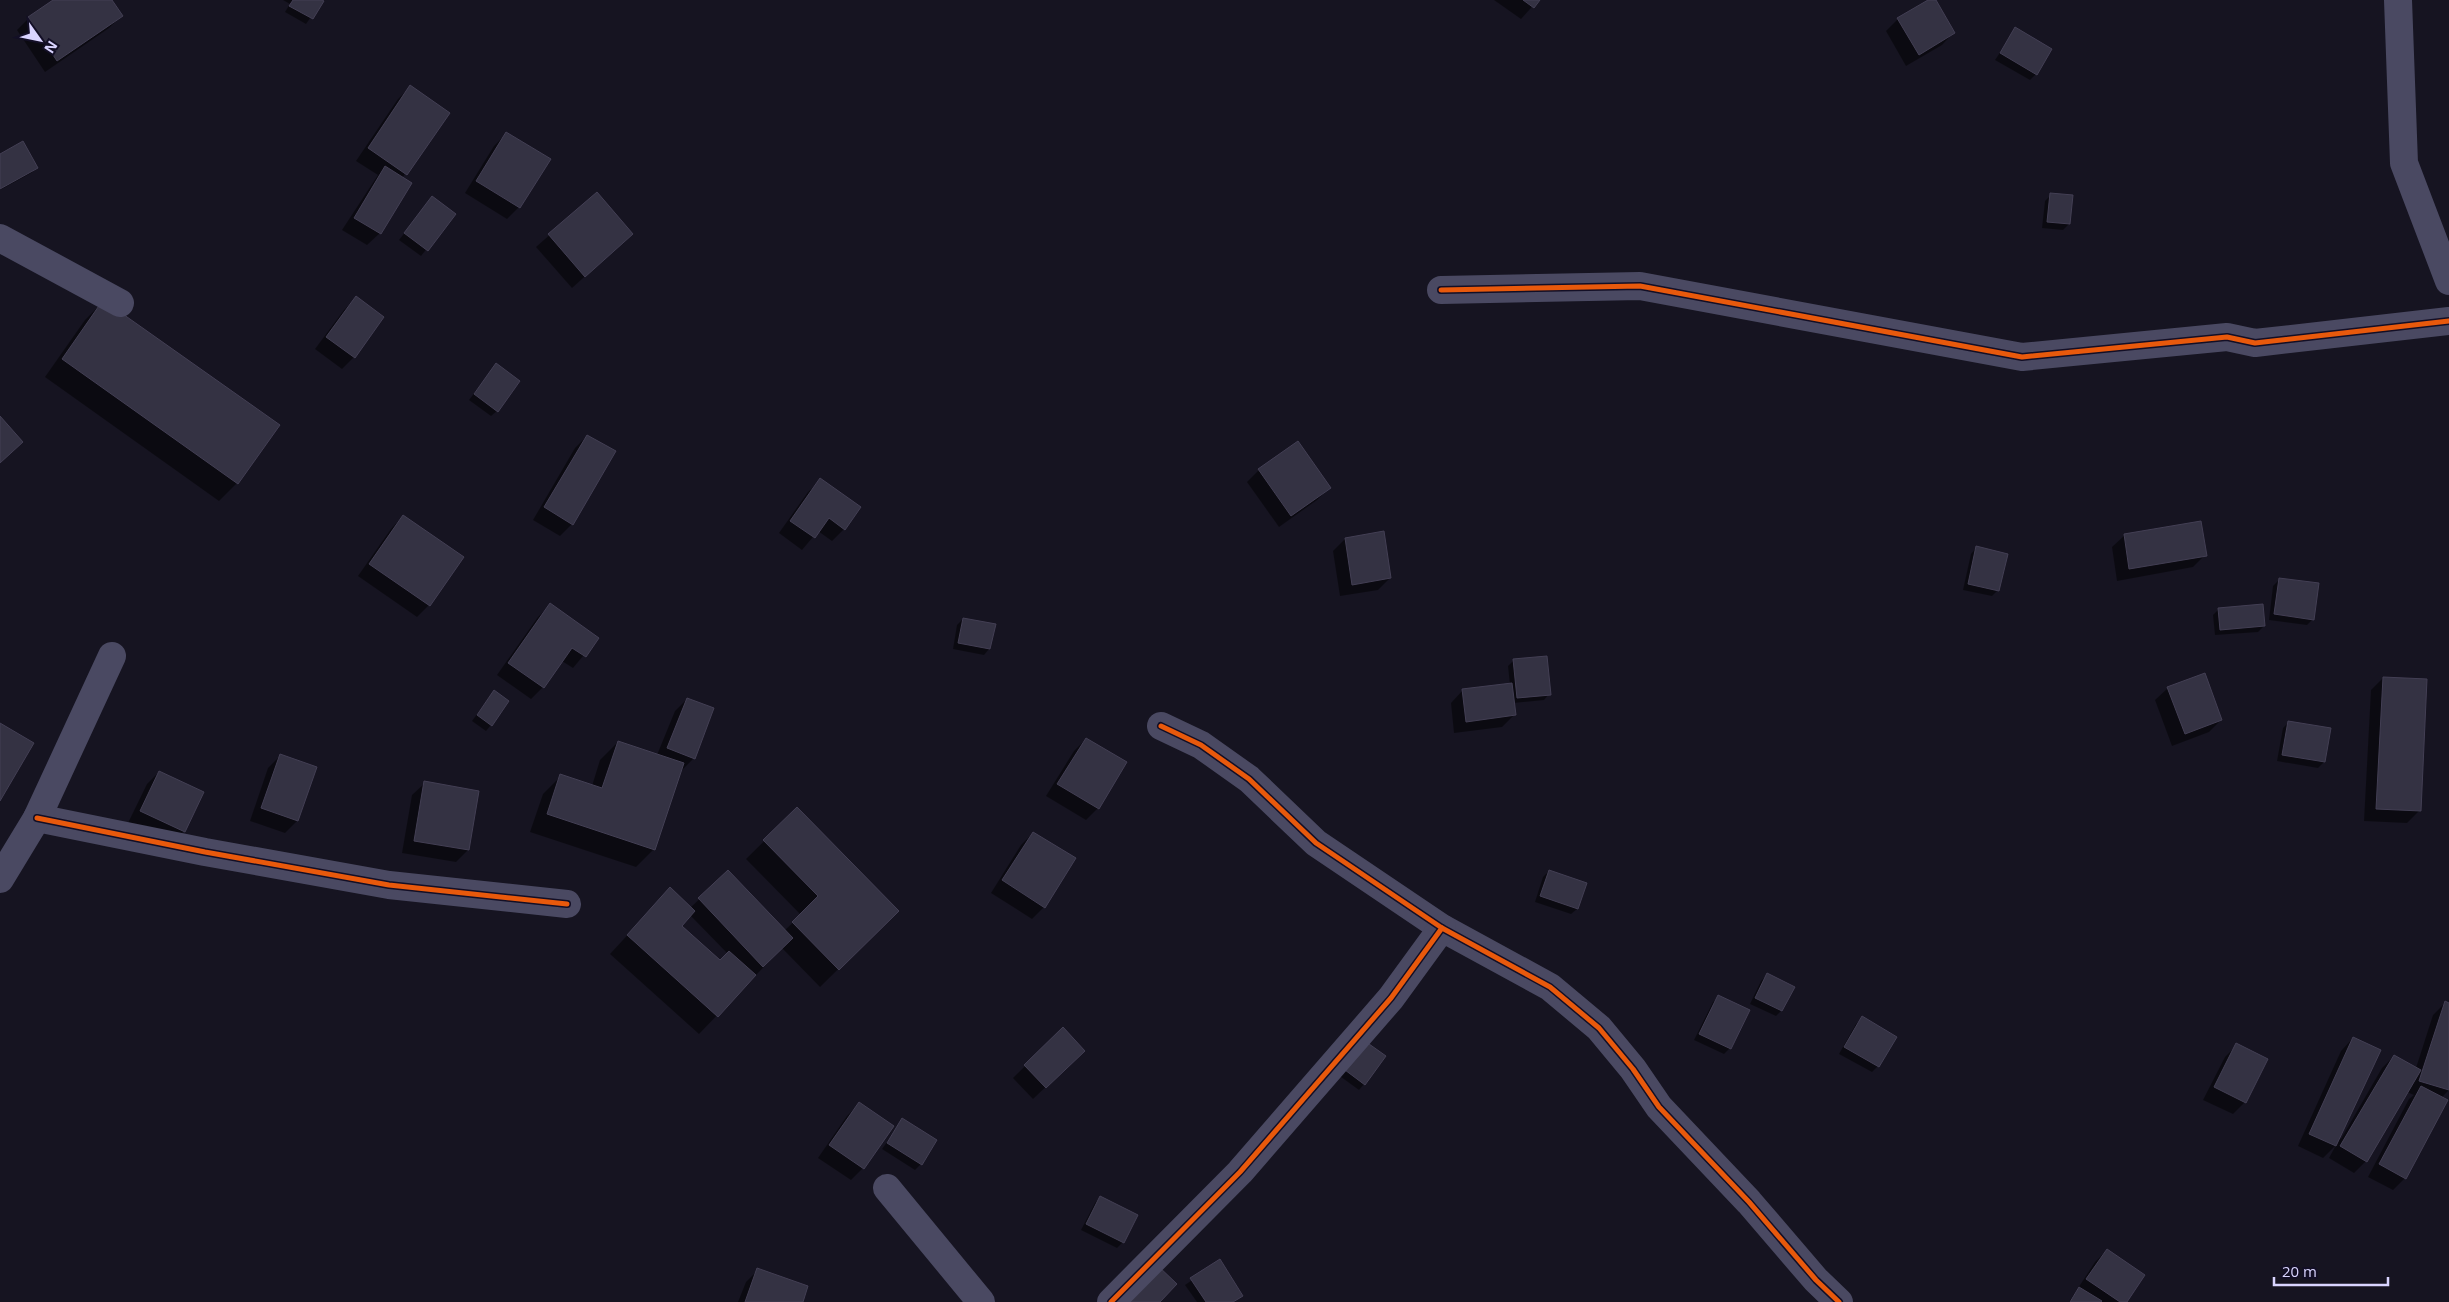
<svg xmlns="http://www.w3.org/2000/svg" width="2449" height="1302" viewBox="0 0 2449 1302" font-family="'Open Sans',sans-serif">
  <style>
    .shadow { fill: #0007; fill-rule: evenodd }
    .building { fill: #343243; stroke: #433f54 }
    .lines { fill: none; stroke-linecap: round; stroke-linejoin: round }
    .minor { stroke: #4a4962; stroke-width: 28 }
    .cycleway-casing { stroke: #130f26; stroke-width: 8 }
    .cycleway { stroke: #e8590c; stroke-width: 5 }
  </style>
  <rect width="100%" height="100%" fill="#161421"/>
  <g class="shadow">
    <path d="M55,0H110L121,16L109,28L45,72L17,30L29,18Z"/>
    <path d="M283,0H320L322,1L306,24L285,12L290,4Z"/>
    <path d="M1494,0H1538L1521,19Z"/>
    <path d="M1930,0H1935L1954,32L1942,45L1906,66L1886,31L1898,19Z"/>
    <path d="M2016,29L2036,74L2030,80L1995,60Z"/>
    <path d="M410,87L448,113L402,178L380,233L367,245L342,230L378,175L356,161L398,99Z"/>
    <path d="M506,134L519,207L507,219L465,193L494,146Z"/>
    <path d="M0,155L37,168L31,173L0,190Z"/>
    <path d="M597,193L632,234L572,288L536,247Z"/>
    <path d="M2051,195L2069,224L2063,230L2042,228L2045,201Z"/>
    <path d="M432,198L454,214L421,256L399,240Z"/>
    <path d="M356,298L354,357L342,369L315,349L344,310Z"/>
    <path d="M103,302L237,483L219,501L45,377L85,320Z"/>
    <path d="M496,365L497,411L491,416L469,400Z"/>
    <path d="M587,436L572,524L560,536L533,520L575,448Z"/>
    <path d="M1259,470L1329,488L1317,500L1279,527L1247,482Z"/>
    <path d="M821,480L860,507L844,529L832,541L818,531L802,550L779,533L808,492Z"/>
    <path d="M403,516L429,605L417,617L358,576L391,529Z"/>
    <path d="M2125,535L2205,555L2193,567L2117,581L2112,547Z"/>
    <path d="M1345,539L1390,578L1378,590L1340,596L1333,551Z"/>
    <path d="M1976,548L1998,590L1992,596L1963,590L1971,554Z"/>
    <path d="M2279,580L2313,619L2307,625L2269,620L2273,586Z"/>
    <path d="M550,605L598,638L573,668L562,661L543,687L531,699L497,675L538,617Z"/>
    <path d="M2219,609L2264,626L2258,632L2215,635L2213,615Z"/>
    <path d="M963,619L989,649L984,655L953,649L957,625Z"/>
    <path d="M1514,660L1549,694L1544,700L1513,703L1514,715L1502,727L1454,733L1451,703L1463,690L1510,685L1508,666Z"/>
    <path d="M2383,678L2419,811L2407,823L2364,821L2371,690Z"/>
    <path d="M2168,688L2221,720L2209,732L2172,746L2155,700Z"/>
    <path d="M494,691L491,725L486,731L472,721Z"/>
    <path d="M687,699L713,709L693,759L681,771L654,849L636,867L530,832L543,794L561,776L592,786L600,760L618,742L657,755L675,711Z"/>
    <path d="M2289,722L2329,729L2324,762L2318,768L2277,761L2283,728Z"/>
    <path d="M1086,739L1098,808L1086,820L1046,796L1074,751Z"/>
    <path d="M280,756L297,821L285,833L250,821L268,768Z"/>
    <path d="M159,772L184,831L172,843L128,823L147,784Z"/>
    <path d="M425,783L468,850L456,862L402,853L412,795Z"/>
    <path d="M797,809L897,911L820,987L782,948L699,1034L610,954L670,889L690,908L728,872L784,931L801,915L746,859ZM690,915L728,954L720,962L680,926Z"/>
    <path d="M1033,833L1044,907L1032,919L991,893L1021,845Z"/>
    <path d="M1549,871L1577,909L1571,914L1535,902L1543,877Z"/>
    <path d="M1767,975L1781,1011L1776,1016L1750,1004L1761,981Z"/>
    <path d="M1719,997L1730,1048L1724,1054L1694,1040L1713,1002Z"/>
    <path d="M2445,1003L2449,1004V1090L2441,1098L2405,1178L2393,1190L2368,1177L2409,1099L2414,1095L2407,1092L2366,1161L2354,1173L2329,1158L2336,1145L2323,1158L2298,1146L2341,1051L2353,1038L2339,1138L2341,1139L2382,1068L2394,1056L2416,1068L2433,1015Z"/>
    <path d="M1862,1018L1895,1037L1878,1066L1872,1072L1839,1054L1856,1024Z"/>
    <path d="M1063,1029L1071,1063L1033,1099L1013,1078Z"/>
    <path d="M2237,1045L2245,1102L2233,1114L2203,1100L2225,1057Z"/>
    <path d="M1357,1046L1364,1084L1359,1090L1337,1074Z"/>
    <path d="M859,1104L892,1126L863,1168L851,1180L818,1158L847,1116Z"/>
    <path d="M903,1120L921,1164L915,1170L882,1149Z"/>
    <path d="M1100,1197L1136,1215L1123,1242L1117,1248L1081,1230L1095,1203Z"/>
    <path d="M2107,1250L2126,1302H2069L2095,1262Z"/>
    <path d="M1220,1261L1241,1295L1234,1302H1197L1185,1285Z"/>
    <path d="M758,1270L801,1302H738L746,1282Z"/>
  </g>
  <g class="building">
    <path d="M53,0H112L123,16L57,61L28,17Z"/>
    <path d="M293,0H322L324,1L313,19L289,6Z"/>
    <path d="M1523,0H1540L1534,8Z"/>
    <path d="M1928,0H1936L1955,33L1919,55L1897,18Z"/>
    <path d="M2015,27L2052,49L2037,75L2000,53Z"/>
    <path d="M410,85L450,113L407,175L368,148Z"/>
    <path d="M506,132L551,159L520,208L476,181Z"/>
    <path d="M23,141L38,168L0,189V154Z"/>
    <path d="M385,166L412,183L381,234L354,218Z"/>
    <path d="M597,192L633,234L585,277L548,234Z"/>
    <path d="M2050,193L2073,195L2070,224L2047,222Z"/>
    <path d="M432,196L456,214L428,251L404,233Z"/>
    <path d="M356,296L384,317L355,358L326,337Z"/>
    <path d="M103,300L280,425L238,484L62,359Z"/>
    <path d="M496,363L520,381L498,412L474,394Z"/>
    <path d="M0,416L23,442L0,463Z"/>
    <path d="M587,435L616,451L573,525L544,507Z"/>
    <path d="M1298,441L1331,488L1291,516L1258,469Z"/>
    <path d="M820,478L861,507L845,530L829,518L815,538L790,521Z"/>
    <path d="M403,515L464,557L430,606L369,564Z"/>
    <path d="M2201,521L2207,556L2129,569L2124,534Z"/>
    <path d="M1384,531L1391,578L1352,585L1345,538Z"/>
    <path d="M1976,546L2008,554L1999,591L1968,584Z"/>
    <path d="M2279,578L2319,583L2314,620L2274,614Z"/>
    <path d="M550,603L599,638L586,657L572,648L544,688L508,663Z"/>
    <path d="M2263,604L2265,626L2220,630L2218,608Z"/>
    <path d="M963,618L996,624L990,649L958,643Z"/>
    <path d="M1547,656L1551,695L1517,698L1513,659Z"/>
    <path d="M2205,673L2222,720L2185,734L2167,687Z"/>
    <path d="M2383,677L2427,679L2421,811L2376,809Z"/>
    <path d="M1512,683L1516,715L1466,722L1462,689Z"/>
    <path d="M494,690L509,701L492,726L477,715Z"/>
    <path d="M687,698L714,708L695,759L667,748Z"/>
    <path d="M2288,721L2331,728L2325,762L2282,755Z"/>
    <path d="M0,723L34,743L0,801Z"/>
    <path d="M1086,738L1127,762L1099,809L1057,784Z"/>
    <path d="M618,741L684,763L655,850L547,814L560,774L602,788Z"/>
    <path d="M280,754L317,767L298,821L261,808Z"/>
    <path d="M159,771L204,792L185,832L140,811Z"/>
    <path d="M424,781L479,791L469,850L414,841Z"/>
    <path d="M797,807L899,911L839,970L792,922L818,896L763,840Z"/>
    <path d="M1033,832L1076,858L1045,908L1002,880Z"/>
    <path d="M728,870L793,938L763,967L698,898Z"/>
    <path d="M1549,870L1587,883L1578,909L1540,896Z"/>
    <path d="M670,887L695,911L682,926L720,960L729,951L756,975L718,1017L627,935Z"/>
    <path d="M1767,973L1795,987L1782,1011L1755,998Z"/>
    <path d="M1718,995L1750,1010L1731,1049L1699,1034Z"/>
    <path d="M2445,1001L2449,1003V1090L2419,1081Z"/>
    <path d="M1862,1016L1897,1037L1879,1067L1844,1047Z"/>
    <path d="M1063,1027L1085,1051L1046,1088L1024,1065Z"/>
    <path d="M2353,1037L2381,1050L2336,1146L2309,1134Z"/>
    <path d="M1362,1039L1386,1056L1365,1085L1341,1067Z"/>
    <path d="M2236,1043L2268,1059L2246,1103L2214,1087Z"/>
    <path d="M2394,1055L2421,1070L2367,1162L2340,1146Z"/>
    <path d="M2421,1086L2448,1100L2406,1179L2379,1164Z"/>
    <path d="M859,1102L894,1126L864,1169L829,1145Z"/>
    <path d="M902,1118L937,1140L922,1165L887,1143Z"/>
    <path d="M1100,1196L1138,1215L1124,1243L1086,1224Z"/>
    <path d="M2107,1249L2145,1275L2127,1302H2120L2086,1279Z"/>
    <path d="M1220,1259L1243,1296L1233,1302H1206L1190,1278Z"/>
    <path d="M1156,1264L1177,1284L1160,1302H1120Z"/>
    <path d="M757,1268L808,1286L803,1302H745Z"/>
    <path d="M2079,1287L2102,1301L2101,1302H2070Z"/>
  </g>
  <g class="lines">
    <g class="minor">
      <path d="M2398,0L2404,163L2449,281"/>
      <path d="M0,238L120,303"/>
      <path d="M1441,290L1640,286L2022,357L2227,337L2255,343L2449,321"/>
      <path d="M1161,726L1201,745L1249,779L1316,843L1442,928L1550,987L1599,1028L1633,1069L1659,1107L1749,1202L1816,1280L1839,1302"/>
      <path d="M37,818L205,852L389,885L567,904"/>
      <path d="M0,879L37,818L112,656"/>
      <path d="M887,1188L981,1302"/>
      <path d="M1111,1302L1240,1172L1391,998L1442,928"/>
    </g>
    <defs>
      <g id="cycleway">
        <path d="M1441,290L1640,286L2022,357L2227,337L2255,343L2449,321"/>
        <path d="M1161,726L1201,745L1249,779L1316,843L1442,928L1550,987L1599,1028L1633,1069L1659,1107L1749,1202L1816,1280L1839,1302"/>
        <path d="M37,818L205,852L389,885L567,904"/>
        <path d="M1111,1302L1240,1172L1391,998L1442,928"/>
      </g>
    </defs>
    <use href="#cycleway" class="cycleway-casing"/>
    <use href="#cycleway" class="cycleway"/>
  </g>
  <g transform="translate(40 40) rotate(123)" stroke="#130f26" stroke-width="4" paint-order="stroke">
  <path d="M0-4L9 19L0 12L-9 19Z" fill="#d9d4ff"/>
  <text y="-8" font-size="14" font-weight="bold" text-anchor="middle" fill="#d9d4ff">N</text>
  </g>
  <path d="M2274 1277v8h114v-8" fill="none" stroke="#d9d4ff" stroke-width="2.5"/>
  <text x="2282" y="1277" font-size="15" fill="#d9d4ff" stroke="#130f26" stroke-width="4" paint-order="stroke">20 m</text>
</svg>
